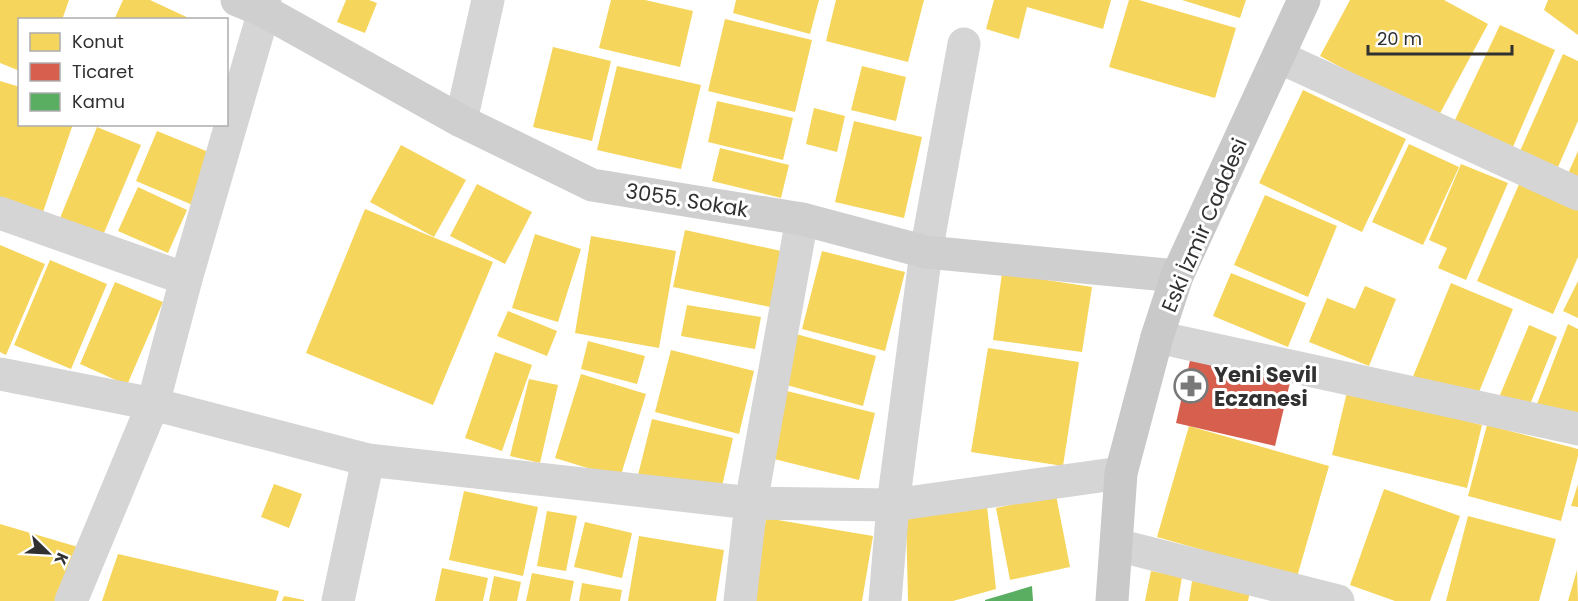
<svg xmlns="http://www.w3.org/2000/svg" width="1578" height="601" viewBox="0 0 1578 601" font-family="Poppins,sans-serif">
  <style>
    .homes { fill: #f6d55c }
    .shops { fill: #d6604d }
    .public { fill: #5aae61 }
    .lines { fill: none; stroke-linecap: round; stroke-linejoin: round }
    .street { stroke: #d5d5d5; stroke-width: 33 }
    .secondary { stroke: #cfcfcf; stroke-width: 33 }
    .primary { stroke: #c9c9c9; stroke-width: 33 }
    .labels { text-anchor: middle; dominant-baseline: central; stroke-width: 6; stroke-linejoin: round; paint-order: stroke }
    .street-label { font-size: 21px; fill: #313131; stroke: #fff }
    .poi-label { font-size: 21px; font-weight: bold; fill: #313131; stroke: #fff; text-anchor: start }
  </style>
  <rect width="100%" height="100%" fill="#fff"/>
  <g class="homes">
    <path d="M0,0H69L62,20H20V71L0,63Z"/>
    <path d="M123,0H150L193,20H114Z"/>
    <path d="M346,0H369L377,3L365,33L337,22Z"/>
    <path d="M611,0H645L693,11L680,67L599,48Z"/>
    <path d="M736,0H819L810,34L733,13Z"/>
    <path d="M836,0H924L908,62L826,41Z"/>
    <path d="M994,0H1111L1103,29L1027,7L1019,39L986,29Z"/>
    <path d="M1129,0H1139L1236,28L1215,98L1109,67Z"/>
    <path d="M1182,0H1246L1240,18Z"/>
    <path d="M1350,0H1444L1488,24L1437,119L1320,56Z"/>
    <path d="M1548,0H1578V35L1544,10Z"/>
    <path d="M725,19L812,40L795,112L708,91Z"/>
    <path d="M1500,25L1555,50L1512,149L1454,122Z"/>
    <path d="M553,47L611,61L592,141L533,127Z"/>
    <path d="M1563,54L1578,61V121L1558,167L1520,151Z"/>
    <path d="M617,66L701,85L681,169L597,150Z"/>
    <path d="M862,66L906,77L896,121L851,110Z"/>
    <path d="M0,81L20,87V124H73L43,212L0,197Z"/>
    <path d="M1303,90L1406,139L1362,232L1259,183Z"/>
    <path d="M717,101L793,118L783,160L708,142Z"/>
    <path d="M814,108L845,116L837,152L806,144Z"/>
    <path d="M854,121L922,137L904,218L835,202Z"/>
    <path d="M97,127L141,145L101,240L58,223Z"/>
    <path d="M157,131L216,155L195,206L136,181Z"/>
    <path d="M1409,144L1459,167L1423,245L1372,222Z"/>
    <path d="M401,145L466,180L434,237L370,202Z"/>
    <path d="M720,148L789,165L781,198L712,181Z"/>
    <path d="M1578,151V181L1567,176Z"/>
    <path d="M1461,164L1508,183L1466,280L1438,268L1447,248L1429,240Z"/>
    <path d="M1520,182L1578,208V257L1553,314L1477,281Z"/>
    <path d="M477,184L532,212L505,264L450,236Z"/>
    <path d="M138,187L187,210L168,253L118,231Z"/>
    <path d="M1265,195L1337,226L1308,297L1234,265Z"/>
    <path d="M365,209L493,262L433,405L306,353Z"/>
    <path d="M685,230L781,251L770,307L673,287Z"/>
    <path d="M535,234L581,249L558,322L512,308Z"/>
    <path d="M591,236L676,251L659,348L575,333Z"/>
    <path d="M0,245L45,264L6,355L0,352Z"/>
    <path d="M822,251L905,272L885,351L802,329Z"/>
    <path d="M50,260L107,284L71,369L14,345Z"/>
    <path d="M1002,273L1092,287L1082,352L993,340Z"/>
    <path d="M1231,273L1306,303L1288,347L1213,316Z"/>
    <path d="M1578,281V318L1563,311Z"/>
    <path d="M115,282L163,302L127,385L80,364Z"/>
    <path d="M1451,283L1513,309L1474,404L1412,379Z"/>
    <path d="M1365,286L1396,299L1369,366L1309,342L1327,298L1355,309Z"/>
    <path d="M687,305L761,317L755,349L681,336Z"/>
    <path d="M508,311L557,331L547,356L497,336Z"/>
    <path d="M1568,324L1578,329V416L1537,404Z"/>
    <path d="M1529,325L1557,337L1529,407L1500,395Z"/>
    <path d="M796,334L876,356L863,406L783,384Z"/>
    <path d="M588,341L645,356L637,384L581,369Z"/>
    <path d="M988,348L1079,362L1063,466L971,452Z"/>
    <path d="M671,350L754,371L739,434L655,412Z"/>
    <path d="M495,352L532,365L502,451L465,438Z"/>
    <path d="M581,374L646,394L620,478L555,458Z"/>
    <path d="M529,379L558,385L540,463L510,456Z"/>
    <path d="M787,391L875,413L859,480L770,458Z"/>
    <path d="M1347,392L1482,425L1467,488L1332,455Z"/>
    <path d="M652,419L733,438L720,495L638,475Z"/>
    <path d="M1487,425L1578,449V456L1561,521L1468,496Z"/>
    <path d="M1189,426L1329,466L1297,577L1157,537Z"/>
    <path d="M274,484L302,494L289,528L261,517Z"/>
    <path d="M1578,484V507L1571,506Z"/>
    <path d="M1384,489L1460,516L1430,601H1395L1350,585Z"/>
    <path d="M464,491L538,507L523,576L449,560Z"/>
    <path d="M1056,495L1070,567L1010,580L996,508Z"/>
    <path d="M987,506L996,589L953,601H908L906,515Z"/>
    <path d="M547,511L577,516L566,571L537,566Z"/>
    <path d="M1468,516L1556,539L1539,601H1446Z"/>
    <path d="M766,518L873,536L862,601H752Z"/>
    <path d="M585,522L632,533L622,578L574,567Z"/>
    <path d="M0,524L78,547L58,601H0Z"/>
    <path d="M639,536L724,550L716,601H628Z"/>
    <path d="M118,554L279,591L276,601H102Z"/>
    <path d="M442,568L488,578L483,601H435Z"/>
    <path d="M1577,570L1578,601H1568Z"/>
    <path d="M1151,571L1182,577L1178,601H1145Z"/>
    <path d="M532,573L574,581L570,601H526Z"/>
    <path d="M494,576L521,582L517,601H489Z"/>
    <path d="M1192,581L1250,591L1248,601H1189Z"/>
    <path d="M582,583L622,590L620,601H579Z"/>
    <path d="M284,596L304,600V601H282Z"/>
  </g>
  <path class="shops" d="M1191,356L1291,378L1275,446L1176,423Z"/>
  <path class="public" d="M1032,586L1033,601H985V600Z"/>
  <g class="lines">
    <g class="street">
      <path d="M1279,57L1578,194"/>
      <path d="M461,121L488,0"/>
      <path d="M0,213L186,279"/>
      <path d="M1157,337L1578,429"/>
      <path d="M0,374L153,404L368,460L751,503L893,505L1121,473"/>
      <path d="M1117,545L1338,601"/>
      <path d="M71,601L153,404L186,279L264,11L265,0"/>
      <path d="M338,601L368,460"/>
      <path d="M740,601L751,503L802,219"/>
      <path d="M885,601L893,505L926,252L964,44"/>
    </g>
    <path class="secondary" d="M237,0L264,11L461,121L592,185L802,219L926,252L1177,276"/>
    <path class="primary" d="M1112,601L1121,473L1157,337L1177,276L1304,0"/>
  </g>
  <defs>
    <symbol id="pharmacy-ring" viewBox="-11 -11 22 22"><circle r="9.5" fill="#fff" stroke="#797979" stroke-width="1.5"/><path d="M-2-6h4v4h4v4h-4v4h-4v-4h-4v-4h4Z" fill="#797979"/></symbol>
  </defs>
  <g fill-rule="evenodd">
    <use href="#pharmacy-ring" x="1172" y="367" width="38" height="38"/>
  </g>
  <g class="labels">
    <g class="street-label">
      <text transform="translate(687 200) rotate(9)">3055. Sokak</text>
      <text transform="translate(1204 225) rotate(-67)">Eski İzmir Caddesi</text>
    </g>
    <g class="poi-label">
      <text x="1214" y="374">Yeni Sevil<tspan x="1214" dy="24">Eczanesi</tspan></text>
    </g>
  </g>
  <rect x="18" y="18" width="210" height="108" fill="#ffffff" stroke="#adadad" stroke-width="1.5"/>
  <rect x="30" y="33" width="30" height="18" fill="#f6d55c" stroke="#adadad" stroke-width="1.5"/>
  <text x="72" y="48" font-size="18" fill="#313131">Konut</text>
  <rect x="30" y="63" width="30" height="18" fill="#d6604d" stroke="#adadad" stroke-width="1.5"/>
  <text x="72" y="78" font-size="18" fill="#313131">Ticaret</text>
  <rect x="30" y="93" width="30" height="18" fill="#5aae61" stroke="#adadad" stroke-width="1.5"/>
  <text x="72" y="108" font-size="18" fill="#313131">Kamu</text>
  <g transform="translate(48 553) rotate(114)" stroke="#ffffff" stroke-width="4.5" paint-order="stroke">
  <path d="M0-4.5L10 22L0 15L-10 22Z" fill="#313131"/>
  <text y="-9" font-size="16" font-weight="bold" text-anchor="middle" fill="#313131">K</text>
  </g>
  <path d="M1368 45v9h144v-9" fill="none" stroke="#313131" stroke-width="3"/>
  <text x="1377" y="45" font-size="18" fill="#313131" stroke="#ffffff" stroke-width="4.5" paint-order="stroke">20 m</text>
</svg>
